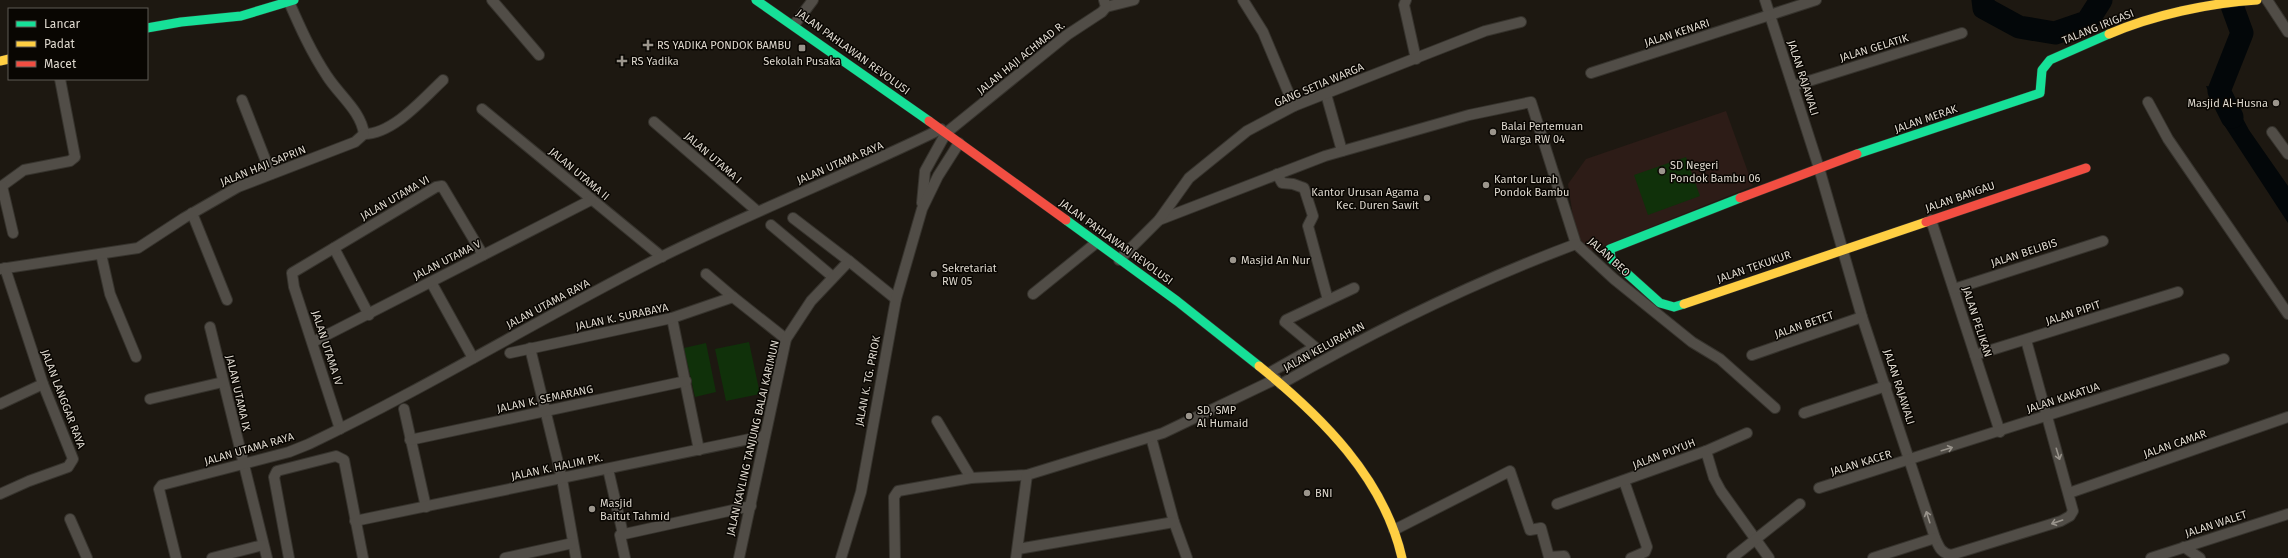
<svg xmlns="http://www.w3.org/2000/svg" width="2288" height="558" viewBox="0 0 2288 558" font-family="'Fira Sans',sans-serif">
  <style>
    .education { fill: #2d1c17 }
    .green { fill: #10310a }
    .water { fill: #030709 }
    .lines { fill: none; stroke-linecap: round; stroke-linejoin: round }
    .river { stroke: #030709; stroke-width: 23 }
    .street-casing { stroke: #36332d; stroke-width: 12 }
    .fast-casing { stroke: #36332d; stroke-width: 10 }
    .slow-casing { stroke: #36332d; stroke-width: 10 }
    .jam-casing { stroke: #36332d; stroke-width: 10 }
    .street { stroke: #514d47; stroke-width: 10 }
    .fast { stroke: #16e098; stroke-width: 9 }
    .slow { stroke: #ffcf43; stroke-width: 9 }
    .jam { stroke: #f24e42; stroke-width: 9 }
    .oneway { stroke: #98938b }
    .poi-dot { fill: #9b958c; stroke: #090602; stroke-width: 1.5 }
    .labels { text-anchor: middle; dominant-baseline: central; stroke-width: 3; stroke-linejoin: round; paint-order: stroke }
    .street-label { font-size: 11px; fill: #dfd9cf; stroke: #090602 }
    .poi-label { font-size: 11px; fill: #dfd9cf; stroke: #090602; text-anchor: start }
  </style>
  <rect width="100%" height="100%" fill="#1d1811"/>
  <path class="education" d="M1726,111L1753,186L1579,256L1568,184L1586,159Z"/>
  <g class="green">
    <path d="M1686,157L1700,196L1648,215L1634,175Z"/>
    <path d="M749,342L760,394L726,401L715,349Z"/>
    <path d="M706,343L716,392L695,397L684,348Z"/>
  </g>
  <path class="water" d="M2206,86L2227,89L2249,130L2288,186V223L2224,125Z"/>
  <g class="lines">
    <g class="river">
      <path d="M1983,0L1984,8L2019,27L2055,33L2087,22L2101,0"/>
      <path d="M2230,0L2242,33L2219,91L2232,117"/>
    </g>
    <defs>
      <g id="street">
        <path d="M492,0L539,55"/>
        <path d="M1243,0L1263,32L1294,106"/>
        <path d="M1406,0L1404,5L1416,59"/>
        <path d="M1765,0L1819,168L1862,317L1935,538C1939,547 1941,553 1951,555L2061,521L2070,516L2073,511L2026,340"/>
        <path d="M2267,0L2288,32"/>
        <path d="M289,2C300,27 311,52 327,76C339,95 361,111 364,134"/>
        <path d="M1106,7L1134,0"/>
        <path d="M794,25L813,0"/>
        <path d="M1591,73L1816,0"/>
        <path d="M1793,86L1962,33"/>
        <path d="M1326,94L1342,151"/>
        <path d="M242,100L271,174"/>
        <path d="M2148,102L2168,139L2288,314"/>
        <path d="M482,109L662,257"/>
        <path d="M654,122L757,211"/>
        <path d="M2272,132L2288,154"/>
        <path d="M364,134C393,134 423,99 443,80"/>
        <path d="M1277,174L1282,183L1293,184L1304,188L1313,216L1308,226L1328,300"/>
        <path d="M2,186L24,170L70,161L75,157L60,79"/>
        <path d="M0,187L2,186L13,233"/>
        <path d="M922,203L925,171L946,133L1067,35L1102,12L1106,7L1104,0"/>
        <path d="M192,213L227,300"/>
        <path d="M793,218L849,261"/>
        <path d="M1159,220L1325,156L1469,115L1531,102L1576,244L1614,279L1692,342L1720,359L1775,408"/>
        <path d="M1931,220L2000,432"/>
        <path d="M771,225L833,277"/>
        <path d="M334,248L369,315"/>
        <path d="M101,254L110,294L136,357"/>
        <path d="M1119,260L1159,220L1189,178L1247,131L1294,106L1360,80L1485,31L1521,22"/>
        <path d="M0,269L138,248L184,218L238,187L355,142L364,134"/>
        <path d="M706,274L733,297"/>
        <path d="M431,282L473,358"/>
        <path d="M1954,289L2103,241"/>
        <path d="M1033,294L1096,243"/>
        <path d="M672,318L699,450"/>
        <path d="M210,327L267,558"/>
        <path d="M313,342L591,200"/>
        <path d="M530,348L562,479L576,558"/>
        <path d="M510,353L672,318L733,297L786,339"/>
        <path d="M1752,355L1862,317"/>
        <path d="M1975,355L2178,292"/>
        <path d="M1269,373L1315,347L1285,322L1286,320L1354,288"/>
        <path d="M1281,384C1376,330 1474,282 1576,244"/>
        <path d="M150,399L223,382"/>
        <path d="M0,404L43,384"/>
        <path d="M404,409L426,507"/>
        <path d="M1804,413L1886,386"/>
        <path d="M937,421L971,478"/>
        <path d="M340,429L294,287L292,273L436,187L442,186L483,255"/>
        <path d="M1151,437L1174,522L1187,558"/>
        <path d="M410,440L686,381"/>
        <path d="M1706,451L1747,433"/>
        <path d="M608,469L623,534"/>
        <path d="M1624,481L1647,547L1645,552L1631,558"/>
        <path d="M1819,488L2224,359"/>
        <path d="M2069,493L2288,417"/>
        <path d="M0,494L29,481L68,467L73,459L43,384L5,268"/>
        <path d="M1557,504L1706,451L1714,478L1721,491L1769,558"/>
        <path d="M70,519L87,558"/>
        <path d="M355,521L764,436"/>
        <path d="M1394,530L1510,471L1530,530L1541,528L1549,557L1564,556L1565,558"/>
        <path d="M2184,547L2200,558"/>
        <path d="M1018,549L1174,522"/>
        <path d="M176,558L159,489L162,485L289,452L309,444C430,386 544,316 663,256C754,211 849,174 941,129"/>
        <path d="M212,558L263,545"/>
        <path d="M289,558L274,477L277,471L336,456L344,460L363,558"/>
        <path d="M505,558L573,543"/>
        <path d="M625,558L620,535L751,506"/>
        <path d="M739,558L786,339L811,301L849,261L896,299"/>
        <path d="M841,558L861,492L896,299L922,209L938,176L959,143"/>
        <path d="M895,558L894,497L898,491L971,478L1027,475L1163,433L1276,379"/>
        <path d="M1016,558L1027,475"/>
        <path d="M1732,558L1800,504"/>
        <path d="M1873,558L1935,538"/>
        <path d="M2151,558L2288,514"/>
      </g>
      <g id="fast">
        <path d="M756,0L929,121"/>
        <path d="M147,28L181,22L241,16L294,0"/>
        <path d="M1857,154L2040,93L2042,70L2050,60L2109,34"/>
        <path d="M1066,220L1177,301L1259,366"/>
        <path d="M1684,304L1674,307L1660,303L1611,259L1610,249L1740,198"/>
      </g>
      <g id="slow">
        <path d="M2109,34C2153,15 2209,3 2257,0"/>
        <path d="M0,61L9,59"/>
        <path d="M1684,304L1926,222"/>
        <path d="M1259,366C1321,416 1384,478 1402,558"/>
      </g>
      <g id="jam">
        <path d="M929,121L1066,220"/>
        <path d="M1740,198L1857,154"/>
        <path d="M1926,222L2086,168"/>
      </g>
    </defs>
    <use href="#street" class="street-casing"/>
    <use href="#fast" class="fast-casing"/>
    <use href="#slow" class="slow-casing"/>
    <use href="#jam" class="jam-casing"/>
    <use href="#street" class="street"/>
    <use href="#fast" class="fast"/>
    <use href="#slow" class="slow"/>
    <use href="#jam" class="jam"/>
  </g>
  <defs><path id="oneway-shaft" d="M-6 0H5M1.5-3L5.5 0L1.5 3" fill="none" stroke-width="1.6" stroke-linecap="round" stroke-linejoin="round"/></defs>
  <g class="oneway">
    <use href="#oneway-shaft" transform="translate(1947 449) rotate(-17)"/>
    <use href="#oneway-shaft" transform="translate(2058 454) rotate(73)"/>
    <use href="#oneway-shaft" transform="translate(1928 517) rotate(-108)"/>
    <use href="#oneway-shaft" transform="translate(2057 522) rotate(161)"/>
  </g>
  <g class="poi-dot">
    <path d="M646 39h4v4h4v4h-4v4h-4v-4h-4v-4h4z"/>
    <rect x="798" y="44" width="8" height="8" rx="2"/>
    <path d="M620 55h4v4h4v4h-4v4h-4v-4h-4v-4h4z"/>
    <circle cx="2276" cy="103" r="4"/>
    <circle cx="1493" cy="132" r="4"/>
    <circle cx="1662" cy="171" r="4"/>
    <circle cx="1486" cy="185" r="4"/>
    <circle cx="1427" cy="198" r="4"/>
    <circle cx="1233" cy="260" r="4"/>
    <circle cx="934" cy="274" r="4"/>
    <circle cx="1189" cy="416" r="4"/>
    <circle cx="1307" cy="493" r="4"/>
    <circle cx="592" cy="509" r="4"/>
  </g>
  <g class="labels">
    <g class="street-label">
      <text transform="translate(2098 27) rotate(-22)">TALANG IRIGASI</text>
      <text transform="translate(1677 33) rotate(-18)">JALAN KENARI</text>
      <text transform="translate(1874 48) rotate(-17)">JALAN GELATIK</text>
      <text transform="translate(853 52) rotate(36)">JALAN PAHLAWAN REVOLUSI</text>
      <text transform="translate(1021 58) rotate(-39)">JALAN HAJI ACHMAD R.</text>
      <text transform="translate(1803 78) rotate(72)">JALAN RAJAWALI</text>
      <text transform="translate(1319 85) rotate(-23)">GANG SETIA WARGA</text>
      <text transform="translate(1926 119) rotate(-19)">JALAN MERAK</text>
      <text transform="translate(713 158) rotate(41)">JALAN UTAMA I</text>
      <text transform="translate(840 163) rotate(-23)">JALAN UTAMA RAYA</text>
      <text transform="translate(263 166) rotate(-22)">JALAN HAJI SAPRIN</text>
      <text transform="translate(579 174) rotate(40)">JALAN UTAMA II</text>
      <text transform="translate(1960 197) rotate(-19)">JALAN BANGAU</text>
      <text transform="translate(395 198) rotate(-30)">JALAN UTAMA VI</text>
      <text transform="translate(1116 242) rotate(36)">JALAN PAHLAWAN REVOLUSI</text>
      <text transform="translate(2024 253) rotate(-18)">JALAN BELIBIS</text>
      <text transform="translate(1609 257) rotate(42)">JALAN BEO</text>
      <text transform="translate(447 260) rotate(-27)">JALAN UTAMA V</text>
      <text transform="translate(1754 267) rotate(-19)">JALAN TEKUKUR</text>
      <text transform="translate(548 304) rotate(-28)">JALAN UTAMA RAYA</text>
      <text transform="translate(2073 313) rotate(-18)">JALAN PIPIT</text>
      <text transform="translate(622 317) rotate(-12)">JALAN K. SURABAYA</text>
      <text transform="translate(1977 322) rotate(72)">JALAN PELIKAN</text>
      <text transform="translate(1804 325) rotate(-19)">JALAN BETET</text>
      <text transform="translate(1324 347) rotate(-29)">JALAN KELURAHAN</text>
      <text transform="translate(327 348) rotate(72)">JALAN UTAMA IV</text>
      <text transform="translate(868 381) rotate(-79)">JALAN K. TG. PRIOK</text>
      <text transform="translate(1899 387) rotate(72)">JALAN RAJAWALI</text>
      <text transform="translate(238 393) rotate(77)">JALAN UTAMA IX</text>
      <text transform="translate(2063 398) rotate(-18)">JALAN KAKATUA</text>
      <text transform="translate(63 399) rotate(69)">JALAN LANGGAR RAYA</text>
      <text transform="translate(545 399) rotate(-12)">JALAN K. SEMARANG</text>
      <text transform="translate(753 438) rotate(-77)">JALAN KAVLING TANJUNG BALAI KARIMUN</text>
      <text transform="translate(2175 444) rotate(-19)">JALAN CAMAR</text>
      <text transform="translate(249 449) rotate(-16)">JALAN UTAMA RAYA</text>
      <text transform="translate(1664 454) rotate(-21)">JALAN PUYUH</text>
      <text transform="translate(1861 463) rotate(-17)">JALAN KACER</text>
      <text transform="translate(557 467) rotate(-12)">JALAN K. HALIM PK.</text>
      <text transform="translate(2216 524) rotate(-18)">JALAN WALET</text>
    </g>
    <g class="poi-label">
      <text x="657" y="45">RS YADIKA PONDOK BAMBU</text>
      <text x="631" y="61">RS Yadika</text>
      <text x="802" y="61" text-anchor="middle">Sekolah Pusaka</text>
      <text x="2268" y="103" text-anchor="end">Masjid Al-Husna</text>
      <text x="1501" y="126">Balai Pertemuan<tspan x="1501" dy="13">Warga RW 04</tspan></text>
      <text x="1670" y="165">SD Negeri<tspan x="1670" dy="13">Pondok Bambu 06</tspan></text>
      <text x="1494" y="179">Kantor Lurah<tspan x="1494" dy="13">Pondok Bambu</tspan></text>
      <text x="1419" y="192" text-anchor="end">Kantor Urusan Agama<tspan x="1419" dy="13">Kec. Duren Sawit</tspan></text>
      <text x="1241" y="260">Masjid An Nur</text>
      <text x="942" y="268">Sekretariat<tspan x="942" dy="13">RW 05</tspan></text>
      <text x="1197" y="410">SD, SMP<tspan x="1197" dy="13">Al Humaid</tspan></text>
      <text x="1315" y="493">BNI</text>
      <text x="600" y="503">Masjid<tspan x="600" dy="13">Baitut Tahmid</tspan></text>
    </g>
  </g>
  <rect x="8" y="8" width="140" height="72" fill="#090602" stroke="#5f5a54"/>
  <rect x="16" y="21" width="20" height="6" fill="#16e098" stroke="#5f5a54"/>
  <text x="44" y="28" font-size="12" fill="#dfd9cf">Lancar</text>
  <rect x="16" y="41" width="20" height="6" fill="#ffcf43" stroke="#5f5a54"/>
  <text x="44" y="48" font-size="12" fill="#dfd9cf">Padat</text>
  <rect x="16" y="61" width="20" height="6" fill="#f24e42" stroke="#5f5a54"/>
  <text x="44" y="68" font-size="12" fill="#dfd9cf">Macet</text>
</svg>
